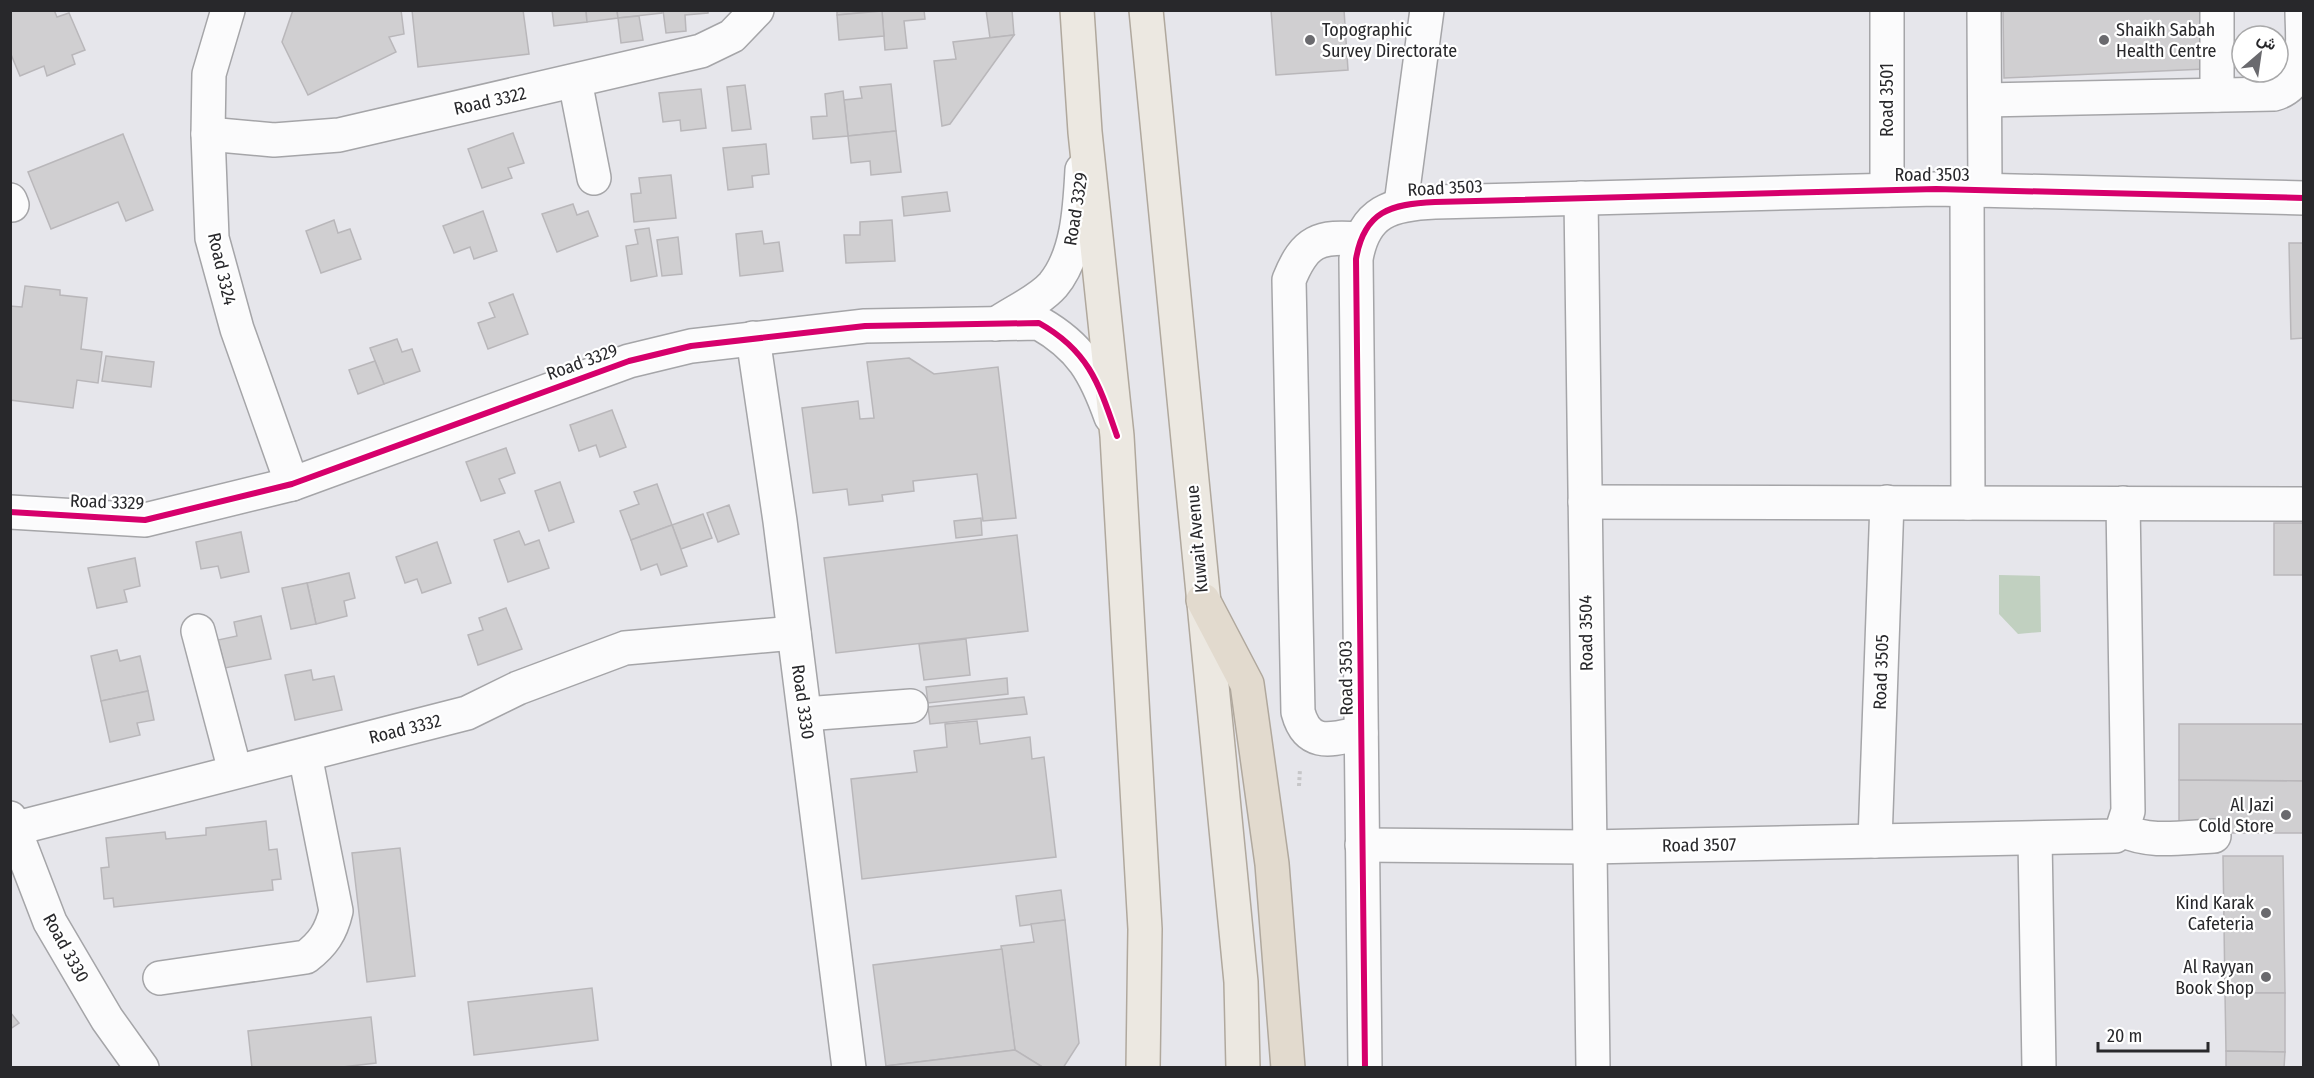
<svg xmlns="http://www.w3.org/2000/svg" width="2314" height="1078" viewBox="0 0 2314 1078" font-family="'Fira Sans Condensed',Vazirmatn,sans-serif">
  <style>
    .green { fill: #c1d0c0 }
    .building { fill: #d0cfd1; stroke: #b9b7ba; stroke-width: 1.5 }
    .lines { fill: none; stroke-linecap: round; stroke-linejoin: round }
    .minor-casing { stroke: #a5a5a8; stroke-width: 36 }
    .major-casing { stroke: #b0a89d; stroke-width: 36 }
    .highway-casing { stroke: #b0a89d; stroke-width: 36 }
    .path { stroke: #c6c6c8; stroke-width: 4; stroke-dasharray: 3 3; stroke-linecap: butt }
    .minor { stroke: #fbfbfc; stroke-width: 33 }
    .major { stroke: #ece8e1; stroke-width: 33 }
    .highway { stroke: #e2dace; stroke-width: 33 }
    .cycleway-casing { stroke: #fff; stroke-width: 10 }
    .cycleway { stroke: #d6006c; stroke-width: 6 }
    .poi-dot { fill: #6a6a6e; stroke: #fff; stroke-width: 2 }
    .labels { text-anchor: middle; dominant-baseline: central; stroke-width: 4.5; stroke-linejoin: round; paint-order: stroke }
    .poi-label { font-size: 18px; fill: #28282b; stroke: #fff; text-anchor: end }
    .street-label { font-size: 18px; fill: #28282b; stroke: #fff }
  </style>
  <rect width="100%" height="100%" fill="#e6e6eb"/>
  <path class="green" d="M1999,575L2040,576L2041,632L2018,634L1999,614Z"/>
  <g class="building">
    <path d="M10,10H54L57,17L69,13L85,50L72,55L75,64L47,76L44,66L20,76L10,52Z"/>
    <path d="M293,10H401L404,34L389,37L396,52L308,95L282,42Z"/>
    <path d="M412,10H523L529,54L418,67Z"/>
    <path d="M552,10H586L587,22L554,26Z"/>
    <path d="M586,10H617L618,18L587,22Z"/>
    <path d="M617,10H662V13L618,18Z"/>
    <path d="M663,10H708V13L685,15L686,31L666,33Z"/>
    <path d="M837,10H882V11L837,15Z"/>
    <path d="M924,10L925,19L904,21L907,48L885,50L882,11Z"/>
    <path d="M986,10H1012L1014,35L990,38Z"/>
    <path d="M1271,10H1344L1348,70L1276,75Z"/>
    <path d="M2003,10H2204L2205,69L2004,78Z"/>
    <path d="M882,11L884,36L839,40L837,15Z"/>
    <path d="M639,16L643,40L621,43L618,18Z"/>
    <path d="M1014,35L950,124L942,126L934,61L956,59L953,42Z"/>
    <path d="M891,84L896,131L848,136L844,100L862,98L860,87Z"/>
    <path d="M745,85L751,129L732,131L727,87Z"/>
    <path d="M701,89L706,128L681,131L680,120L663,122L659,93Z"/>
    <path d="M843,91L848,136L813,139L811,117L827,116L825,94Z"/>
    <path d="M896,131L901,172L871,175L870,161L851,163L848,136Z"/>
    <path d="M513,133L524,163L508,168L512,178L482,188L468,149Z"/>
    <path d="M123,134L153,210L126,221L118,202L51,229L28,172Z"/>
    <path d="M766,144L769,174L752,176L753,187L728,190L723,148Z"/>
    <path d="M671,175L676,218L634,222L631,194L641,193L639,178Z"/>
    <path d="M947,192L950,211L904,216L902,197Z"/>
    <path d="M573,204L577,215L588,211L598,236L557,252L542,214Z"/>
    <path d="M483,211L497,251L474,259L470,247L454,253L443,226Z"/>
    <path d="M334,220L338,233L350,229L361,259L321,273L306,231Z"/>
    <path d="M892,220L895,261L846,263L844,235H860V222Z"/>
    <path d="M649,228L657,276L631,281L626,246L638,244L635,230Z"/>
    <path d="M762,231L764,244L779,242L783,271L740,276L736,234Z"/>
    <path d="M678,237L682,274L662,276L657,240Z"/>
    <path d="M2289,243H2304V338L2291,339Z"/>
    <path d="M25,286L60,290V295L87,298L81,349L102,352L98,383L77,380L73,408L10,400V306L22,307Z"/>
    <path d="M513,294L528,334L488,349L478,323L495,317L489,303Z"/>
    <path d="M397,339L402,352L412,349L420,371L384,384L370,348Z"/>
    <path d="M106,356L154,362L151,387L102,381Z"/>
    <path d="M909,358L934,374L998,367L1016,518L983,521L977,474L913,481L914,491L882,495L883,501L849,505L847,489L813,493L802,408L858,401L860,419L874,418L867,362Z"/>
    <path d="M375,361L384,384L358,394L349,370Z"/>
    <path d="M612,410L626,447L600,457L596,445L579,451L570,425Z"/>
    <path d="M506,448L515,473L499,479L505,493L481,501L466,462Z"/>
    <path d="M560,482L574,522L549,531L535,491Z"/>
    <path d="M657,484L672,525L631,540L620,511L639,504L634,492Z"/>
    <path d="M729,505L739,534L718,542L707,513Z"/>
    <path d="M703,514L712,538L681,549L672,525Z"/>
    <path d="M981,518L982,535L956,538L954,521Z"/>
    <rect x="2274" y="523" width="30" height="52"/>
    <path d="M672,525L687,566L661,575L657,564L641,570L631,540Z"/>
    <path d="M519,531L525,545L539,540L549,568L508,582L494,540Z"/>
    <path d="M241,532L249,572L221,578L218,566L201,569L196,542Z"/>
    <path d="M1017,535L1028,631L836,653L824,558Z"/>
    <path d="M437,542L451,583L422,593L417,579L405,583L396,557Z"/>
    <path d="M135,558L140,586L124,590L127,602L97,608L88,568Z"/>
    <path d="M349,573L355,598L344,601L347,616L316,624L307,583Z"/>
    <path d="M307,583L316,624L291,629L282,588Z"/>
    <path d="M506,608L522,649L478,665L468,635L483,630L479,618Z"/>
    <path d="M261,616L271,659L225,668L218,640L237,636L234,622Z"/>
    <path d="M966,639L970,675L924,680L919,644Z"/>
    <path d="M117,650L120,661L140,656L148,691L101,701L91,656Z"/>
    <path d="M311,670L313,680L334,676L342,710L295,720L285,675Z"/>
    <path d="M1007,678L1008,694L928,703L926,687Z"/>
    <path d="M148,691L154,720L137,723L140,735L110,742L101,701Z"/>
    <path d="M1024,697L1027,714L930,724L928,707Z"/>
    <path d="M977,721L980,744L1030,737L1032,759L1044,757L1056,857L862,879L851,779L917,772L914,751L947,747L945,724Z"/>
    <path d="M2179,724H2304V781L2179,780Z"/>
    <path d="M2179,780L2303,781L2304,833H2179Z"/>
    <path d="M266,821L269,850L277,849L281,879L272,880L273,890L114,907L113,898L104,899L101,868L109,867L106,838L165,832L166,839L206,835V828Z"/>
    <path d="M400,848L415,976L367,982L352,853Z"/>
    <path d="M2223,856H2283L2285,993H2225Z"/>
    <path d="M1061,890L1065,920L1020,926L1016,896Z"/>
    <path d="M1065,920L1079,1043L1063,1068H1044L1015,1050L1001,946L1034,942L1031,924Z"/>
    <path d="M1002,949L1015,1050L886,1066L873,965Z"/>
    <path d="M592,988L598,1040L474,1055L468,1002Z"/>
    <path d="M2225,993H2285V1052L2226,1051Z"/>
    <path d="M10,1012L19,1023L10,1029Z"/>
    <path d="M371,1017L376,1063L334,1068H252L248,1031Z"/>
    <path d="M1015,1050L1044,1068H886V1066Z"/>
    <path d="M2226,1051L2285,1052L2284,1068H2226Z"/>
  </g>
  <g class="lines">
    <defs>
      <g id="minor">
        <path d="M228,10L209,74L208,134L212,238L237,329L292,484"/>
        <path d="M1984,10L1985,190"/>
        <path d="M575,81L594,178"/>
        <path d="M2217,95V10"/>
        <path d="M1985,100L2274,94C2310,84 2302,41 2302,10"/>
        <path d="M208,134L274,140L339,135L701,51L732,36L757,10"/>
        <path d="M1887,190V10"/>
        <path d="M1967,190L1968,503"/>
        <path d="M1581,198L1593,1068"/>
        <path d="M10,200L12,205"/>
        <path d="M1401,204L1427,10"/>
        <path d="M1360,239C1319,236 1305,240 1289,280L1298,712C1308,749 1333,739 1361,733"/>
        <path d="M996,324C1013,312 1039,301 1053,285C1078,255 1080,207 1082,170"/>
        <path d="M753,338L780,521L849,1068"/>
        <path d="M1585,502L2304,504"/>
        <path d="M10,512L145,520L292,484L629,361L691,346L865,326L1039,323C1081,347 1095,372 1111,417"/>
        <path d="M198,631L235,771"/>
        <path d="M805,714L911,706"/>
        <path d="M10,818L50,922L107,1019L142,1068"/>
        <path d="M13,829L467,713L518,688L625,648L794,633"/>
        <path d="M2122,830C2150,844 2184,837 2214,836"/>
        <path d="M2035,839L2039,1068"/>
        <path d="M1875,841L1887,502"/>
        <path d="M1362,845L1589,847L2115,836L2122,830L2128,811L2123,503"/>
        <path d="M160,978L306,957C323,944 331,932 336,911L305,755"/>
        <path d="M1365,1068L1356,259C1364,211 1391,204 1435,202L1936,189L2304,198"/>
      </g>
      <g id="major">
        <path d="M1077,10L1085,132L1117,436L1145,929L1143,1068"/>
        <path d="M1146,10L1241,982L1243,1068"/>
      </g>
      <path id="highway" d="M1203,600L1247,684L1272,864L1288,1068"/>
    </defs>
    <use href="#minor" class="minor-casing"/>
    <use href="#major" class="major-casing"/>
    <use href="#highway" class="highway-casing"/>
    <path class="path" d="M1299,786L1300,769"/>
    <use href="#minor" class="minor"/>
    <use href="#major" class="major"/>
    <use href="#highway" class="highway"/>
    <defs>
      <g id="cycleway">
        <path d="M10,512L145,520L292,484L629,361L691,346L865,326L1039,323C1089,351 1099,384 1117,436"/>
        <path d="M1365,1068L1356,259C1364,211 1391,204 1435,202L1936,189L2304,198"/>
      </g>
    </defs>
    <use href="#cycleway" class="cycleway-casing"/>
    <use href="#cycleway" class="cycleway"/>
  </g>
  <g class="poi-dot">
    <circle cx="1310" cy="40" r="6"/>
    <circle cx="2104" cy="40" r="6"/>
    <circle cx="2286" cy="815" r="6"/>
    <circle cx="2266" cy="913" r="6"/>
    <circle cx="2266" cy="977" r="6"/>
  </g>
  <g class="labels">
    <g class="poi-label">
      <text x="1322" y="30" text-anchor="start">Topographic<tspan x="1322" dy="21">Survey Directorate</tspan></text>
      <text x="2116" y="30" text-anchor="start">Shaikh Sabah<tspan x="2116" dy="21">Health Centre</tspan></text>
      <text x="2274" y="805">Al Jazi<tspan x="2274" dy="21">Cold Store</tspan></text>
      <text x="2254" y="903">Kind Karak<tspan x="2254" dy="21">Cafeteria</tspan></text>
      <text x="2254" y="967">Al Rayyan<tspan x="2254" dy="21">Book Shop</tspan></text>
    </g>
    <g class="street-label">
      <text transform="translate(1887 100) rotate(-90)">Road 3501</text>
      <text transform="translate(490 101) rotate(-13)">Road 3322</text>
      <text x="1932" y="175">Road 3503</text>
      <text transform="translate(1445 188) rotate(-3)">Road 3503</text>
      <text transform="translate(1076 209) rotate(-81)">Road 3329</text>
      <text transform="translate(222 269) rotate(77)">Road 3324</text>
      <text transform="translate(582 362) rotate(-20)">Road 3329</text>
      <text transform="translate(107 502) rotate(2)">Road 3329</text>
      <text transform="translate(1197 539) rotate(-95)">Kuwait Avenue</text>
      <text transform="translate(1586 633) rotate(-91)">Road 3504</text>
      <text transform="translate(1881 672) rotate(-88)">Road 3505</text>
      <text transform="translate(1346 678) rotate(-91)">Road 3503</text>
      <text transform="translate(803 702) rotate(82)">Road 3330</text>
      <text transform="translate(405 729) rotate(-14)">Road 3332</text>
      <text transform="translate(1699 845) rotate(-1)">Road 3507</text>
      <text transform="translate(66 948) rotate(61)">Road 3330</text>
    </g>
  </g>
  <rect width="2314" height="1078" fill="none" stroke="#28282b" stroke-width="24"/>
  <g transform="translate(2260 54) rotate(29)"><circle r="28" fill="#ffffff" stroke="#a9a9aa" stroke-width="1.5"/>
  <path d="M0-4.5L10 22L0 15L-10 22Z" fill="#6a6a6e"/>
  <text y="-9" font-size="16" font-weight="bold" text-anchor="middle" fill="#28282b">ش</text>
  </g>
  <path d="M2098 1042v9h110v-9" fill="none" stroke="#28282b" stroke-width="3"/>
  <text x="2107" y="1042" font-size="18" fill="#28282b" stroke="#ffffff" stroke-width="4.5" paint-order="stroke">20 m</text>
</svg>
